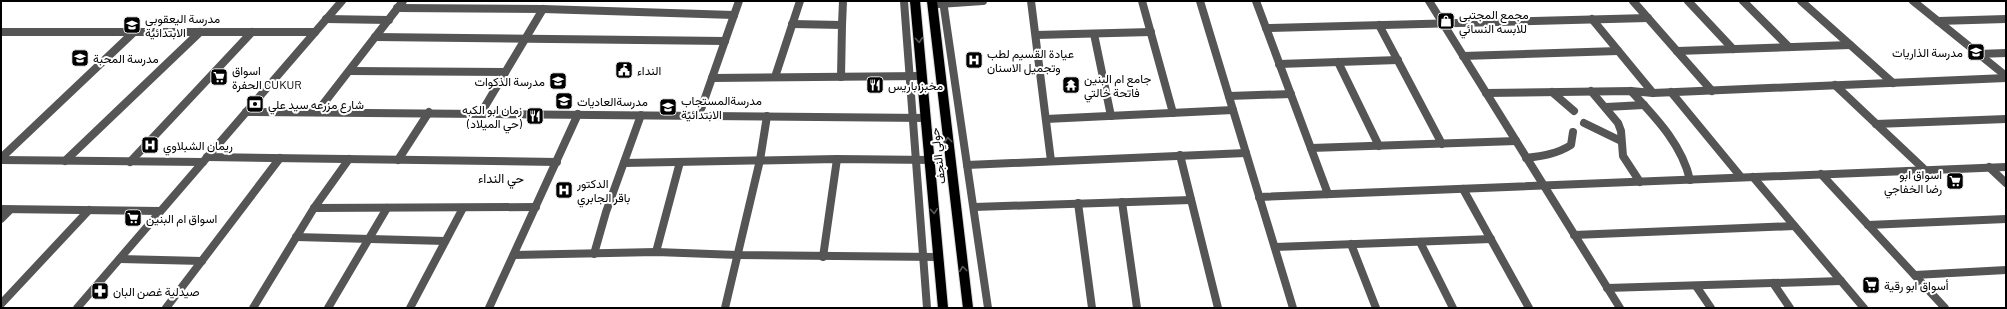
<svg xmlns="http://www.w3.org/2000/svg" width="2007" height="309" viewBox="0 0 2007 309" font-family="Barlow,Vazirmatn,sans-serif">
  <style>
    .lines { fill: none; stroke-linecap: round; stroke-linejoin: round }
    .primary-casing { stroke: #dbdbdb; stroke-width: 12 }
    .street { stroke: #555; stroke-width: 8 }
    .primary { stroke: #000; stroke-width: 10 }
    .oneway { stroke: #595959 }
    .labels { text-anchor: middle; dominant-baseline: central; stroke-width: 4; stroke-linejoin: round; paint-order: stroke }
    .poi-label { font-size: 12px; fill: #000; stroke: #fff; text-anchor: start }
    .street-label { font-size: 12px; fill: #000; stroke: #fff }
    .neighbourhood-label { font-size: 13px; fill: #000; stroke: #fff }
  </style>
  <rect width="100%" height="100%" fill="#fff"/>
  <g class="lines">
    <defs>
      <g id="primary">
        <path d="M915,1L943,308"/>
        <path d="M932,1L968,308"/>
      </g>
    </defs>
    <use href="#primary" class="primary-casing"/>
    <g class="street">
      <path d="M904,1L927,308"/>
      <path d="M943,1L988,308"/>
      <path d="M1031,1L1051,161"/>
      <path d="M1142,1L1173,113"/>
      <path d="M1200,1L1293,308"/>
      <path d="M1256,1L1328,194"/>
      <path d="M1429,1L1620,308"/>
      <path d="M1633,1L1712,91"/>
      <path d="M1688,1L1733,49"/>
      <path d="M1743,1L1789,47"/>
      <path d="M1801,1L1893,83"/>
      <path d="M1913,1L2006,76"/>
      <path d="M939,4L983,1"/>
      <path d="M397,8L543,9L734,15"/>
      <path d="M326,19L389,20"/>
      <path d="M1592,19L1653,93"/>
      <path d="M1938,21L2006,19"/>
      <path d="M792,24L842,25L841,77"/>
      <path d="M842,25L843,1"/>
      <path d="M1379,25L1442,144"/>
      <path d="M1266,28L1648,18"/>
      <path d="M1,32H315"/>
      <path d="M1094,34L1111,116"/>
      <path d="M1036,35L1151,32"/>
      <path d="M375,37L725,41"/>
      <path d="M1677,51L1850,45"/>
      <path d="M1978,54L2006,53"/>
      <path d="M1463,56L1618,51"/>
      <path d="M1338,62L1379,146"/>
      <path d="M1279,64L1398,60"/>
      <path d="M350,71L505,72"/>
      <path d="M775,77L800,1"/>
      <path d="M712,78L922,76"/>
      <path d="M1835,85L1925,170"/>
      <path d="M1591,91L1618,123L1621,131L1623,156L1640,182"/>
      <path d="M1631,91C1655,117 1682,144 1690,180"/>
      <path d="M1552,92L1574,111"/>
      <path d="M1671,92L1741,177"/>
      <path d="M1486,93L1631,91L1653,93L2006,78"/>
      <path d="M1229,96L1291,94"/>
      <path d="M1606,107L1644,105"/>
      <path d="M246,112L926,118"/>
      <path d="M317,112L403,1"/>
      <path d="M481,113L543,9"/>
      <path d="M699,115L739,1"/>
      <path d="M1046,119L1233,110"/>
      <path d="M1584,123L1621,141"/>
      <path d="M1876,124L2006,119"/>
      <path d="M1311,148L1516,141"/>
      <path d="M1180,155L1218,308"/>
      <path d="M207,157L557,162"/>
      <path d="M1,158L134,32"/>
      <path d="M1526,158C1542,156 1557,154 1571,145L1573,132"/>
      <path d="M1,160L203,162"/>
      <path d="M398,160L429,112"/>
      <path d="M65,161L200,32"/>
      <path d="M130,162L252,32"/>
      <path d="M624,163L837,159L931,160"/>
      <path d="M967,165L1246,153"/>
      <path d="M1989,167L2006,183"/>
      <path d="M1821,174L1945,308"/>
      <path d="M1753,177L1864,308"/>
      <path d="M1463,189L1529,308"/>
      <path d="M1259,197L2006,167"/>
      <path d="M1122,202L1137,308"/>
      <path d="M1078,203L1092,308"/>
      <path d="M974,207L1191,200"/>
      <path d="M314,208L536,207"/>
      <path d="M1,209L160,211"/>
      <path d="M1,219L10,210"/>
      <path d="M1868,225L2006,219"/>
      <path d="M1574,235L1794,226"/>
      <path d="M296,237L445,241"/>
      <path d="M1420,242L1453,308"/>
      <path d="M1351,244L1376,308"/>
      <path d="M1275,247L1491,239"/>
      <path d="M656,252L680,162"/>
      <path d="M594,254L606,212L641,115"/>
      <path d="M514,255L656,252L738,255L937,257"/>
      <path d="M823,257L837,159"/>
      <path d="M120,259L202,261"/>
      <path d="M1915,275L2006,270"/>
      <path d="M1773,283L1790,308"/>
      <path d="M1696,286L1711,308"/>
      <path d="M1607,288L1841,281"/>
      <path d="M1,304L89,210"/>
      <path d="M77,308L342,1"/>
      <path d="M166,308L280,158"/>
      <path d="M253,308L314,208L349,159"/>
      <path d="M328,308L387,208"/>
      <path d="M410,308L463,208"/>
      <path d="M489,308L578,114"/>
      <path d="M725,308L760,160L767,116"/>
    </g>
    <use href="#primary" class="primary"/>
  </g>
  <defs><path id="oneway-chevron" d="M-2-3.5L2.5 0L-2 3.5" fill="none" stroke-width="1.6" stroke-linecap="round" stroke-linejoin="round"/></defs>
  <g class="oneway">
    <use href="#oneway-chevron" transform="translate(919 40) rotate(85)"/>
    <use href="#oneway-chevron" transform="translate(948 140) rotate(-97)"/>
    <use href="#oneway-chevron" transform="translate(934 211) rotate(86)"/>
    <use href="#oneway-chevron" transform="translate(963 269) rotate(-97)"/>
  </g>
  <defs>
    <symbol id="shop-square" viewBox="-11 -11 22 22"><rect x="-9" y="-9" width="18" height="18" rx="4" fill="#000" stroke="#fff"/><path d="M-5-2.5h2.3a2.7 3.5 0 0 1 5.4 0H5L5.5 6h-11ZM-1.5-2.5h3a1.5 2.3 0 0 0-3 0Z" fill="#fff"/></symbol>
    <symbol id="school-square" viewBox="-11 -11 22 22"><rect x="-9" y="-9" width="18" height="18" rx="4" fill="#000" stroke="#fff"/><path d="M0-5L7-2L0 1L-7-2ZM-4 1L0 2.5L4 1V4Q0 6-4 4Z" fill="#fff"/></symbol>
    <symbol id="hospital-square" viewBox="-11 -11 22 22"><rect x="-9" y="-9" width="18" height="18" rx="4" fill="#000" stroke="#fff"/><path d="M-5-5h3v3.5h4V-5h3V5h-3V1.5h-4V5h-3Z" fill="#fff"/></symbol>
    <symbol id="civic-square" viewBox="-11 -11 22 22"><rect x="-9" y="-9" width="18" height="18" rx="4" fill="#000" stroke="#fff"/><path d="M-.6-6.5H3V-4.5H.6V-3L4-1V1h2V6H-6V1h2V-1L-.6-3ZM-1.2 2.5V6h2.4V2.5Z" fill="#fff"/></symbol>
    <symbol id="supermarket-square" viewBox="-11 -11 22 22"><rect x="-9" y="-9" width="18" height="18" rx="4" fill="#000" stroke="#fff"/><path d="M-6-5.5h2.5l.6 2H6L4.5 2H-2.5L-4.4-4H-6ZM-1.5 3.2a1.3 1.3 0 1 0 .1 0ZM3 3.2a1.3 1.3 0 1 0 .1 0Z" fill="#fff"/></symbol>
    <symbol id="restaurant-square" viewBox="-11 -11 22 22"><rect x="-9" y="-9" width="18" height="18" rx="4" fill="#000" stroke="#fff"/><path d="M-5-6h1v4h1v-4h1v4h1v-4h1v5L-1.5 .5V6h-2V.5L-5-1ZM5-6V6H3V1.5H1.5Q1.5-4 5-6Z" fill="#fff"/></symbol>
    <symbol id="temple-square" viewBox="-11 -11 22 22"><rect x="-9" y="-9" width="18" height="18" rx="4" fill="#000" stroke="#fff"/><path d="M0-6L5-2H3V0L6.5 2.5H4V6H1.5V3h-3V6H-4V2.5H-6.5L-3 0V-2H-5Z" fill="#fff"/></symbol>
    <symbol id="bank-square" viewBox="-11 -11 22 22"><rect x="-9" y="-9" width="18" height="18" rx="4" fill="#000" stroke="#fff"/><path d="M-6-4H6V4H-6ZM0-2.3a2.3 2.3 0 1 0 0 4.6a2.3 2.3 0 1 0 0-4.6Z" fill="#fff"/></symbol>
    <symbol id="pharmacy-square" viewBox="-11 -11 22 22"><rect x="-9" y="-9" width="18" height="18" rx="4" fill="#000" stroke="#fff"/><path d="M-2-6h4v4h4v4h-4v4h-4v-4h-4v-4h4Z" fill="#fff"/></symbol>
  </defs>
  <g fill-rule="evenodd">
    <use href="#shop-square" x="1436" y="11" width="20" height="20"/>
    <use href="#school-square" x="122" y="15" width="20" height="20"/>
    <use href="#school-square" x="1966" y="42" width="20" height="20"/>
    <use href="#school-square" x="70" y="48" width="20" height="20"/>
    <use href="#hospital-square" x="964" y="50" width="20" height="20"/>
    <use href="#civic-square" x="614" y="60" width="20" height="20"/>
    <use href="#supermarket-square" x="209" y="67" width="20" height="20"/>
    <use href="#school-square" x="548" y="71" width="20" height="20"/>
    <use href="#restaurant-square" x="865" y="75" width="20" height="20"/>
    <use href="#temple-square" x="1061" y="75" width="20" height="20"/>
    <use href="#school-square" x="554" y="91" width="20" height="20"/>
    <use href="#bank-square" x="245" y="94" width="20" height="20"/>
    <use href="#school-square" x="658" y="97" width="20" height="20"/>
    <use href="#restaurant-square" x="525" y="106" width="20" height="20"/>
    <use href="#hospital-square" x="140" y="135" width="20" height="20"/>
    <use href="#supermarket-square" x="1945" y="171" width="20" height="20"/>
    <use href="#hospital-square" x="554" y="180" width="20" height="20"/>
    <use href="#supermarket-square" x="123" y="208" width="20" height="20"/>
    <use href="#supermarket-square" x="1861" y="275" width="20" height="20"/>
    <use href="#pharmacy-square" x="90" y="281" width="20" height="20"/>
  </g>
  <g class="labels">
    <g class="poi-label">
      <text x="1459" y="14">مجمع المجتبى<tspan x="1459" dy="14">للابسه النسائي</tspan></text>
      <text x="145" y="18">مدرسة اليعقوبي<tspan x="145" dy="14">الابتدائية</tspan></text>
      <text x="1963" y="52" text-anchor="end">مدرسة الذاريات</text>
      <text x="987" y="53">عيادة القسيم لطب<tspan x="987" dy="14">وتجميل الاسنان</tspan></text>
      <text x="93" y="58">مدرسة المحبة</text>
      <text x="232" y="70">اسواق<tspan x="232" dy="14">الحفرة CUKUR</tspan></text>
      <text x="637" y="70">النداء</text>
      <text x="1084" y="78">جامع ام البنين<tspan x="1084" dy="14">فاتحة خالتي</tspan></text>
      <text x="545" y="81" text-anchor="end">مدرسة الذكوات</text>
      <text x="888" y="85">مخبز باريس</text>
      <text x="681" y="100">مدرسةالمستجاب<tspan x="681" dy="14">الابتدائية</tspan></text>
      <text x="577" y="101">مدرسةالعاديات</text>
      <text x="268" y="104">شارع مزرعه سيد علي</text>
      <text x="522" y="109" text-anchor="end">زمان ابو الكبه<tspan x="522" dy="14">(حي الميلاد)</tspan></text>
      <text x="163" y="145">ريمان الشبلاوي</text>
      <text x="1942" y="174" text-anchor="end">اسواق ابو<tspan x="1942" dy="14">رضا الخفاجي</tspan></text>
      <text x="577" y="183">الدكتور<tspan x="577" dy="14">باقر الجابري</tspan></text>
      <text x="146" y="218">اسواق ام البنين</text>
      <text x="1884" y="285">أسواق ابو رقية</text>
      <text x="113" y="291">صيدلية غصن البان</text>
    </g>
    <g class="street-label">
      <text transform="translate(937 156) rotate(-97)">حولي النجف</text>
    </g>
    <g class="neighbourhood-label">
      <text x="501" y="178">حي النداء</text>
    </g>
  </g>
  <rect width="2007" height="309" fill="none" stroke="#000000" stroke-width="4"/>
</svg>
